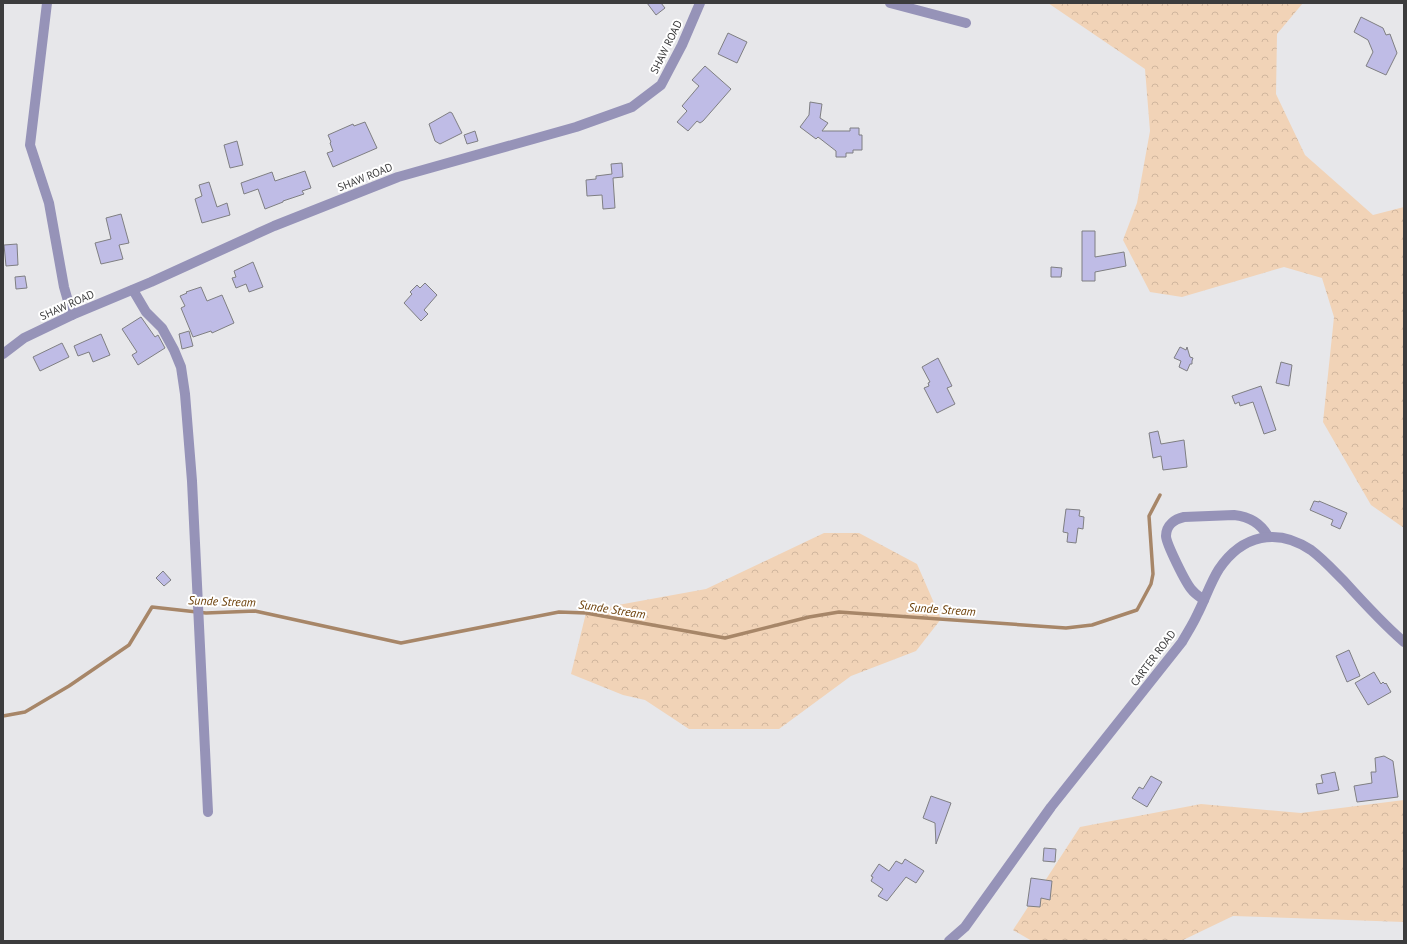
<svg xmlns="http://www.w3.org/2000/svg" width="1407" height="944" viewBox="0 0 1407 944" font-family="'PT Sans',sans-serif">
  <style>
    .forest { fill: url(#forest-crowns) }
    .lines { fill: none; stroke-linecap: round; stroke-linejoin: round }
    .stream { stroke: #a78668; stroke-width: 3.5 }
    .building { fill: #bfbce6; stroke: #7f7f82 }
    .minor { stroke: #9693b8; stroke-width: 10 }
    .labels { text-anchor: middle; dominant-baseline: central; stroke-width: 4; stroke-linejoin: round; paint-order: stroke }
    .street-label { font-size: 11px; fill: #3c3c3d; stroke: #fff }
    .water-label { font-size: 12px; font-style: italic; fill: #6a3d05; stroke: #fff }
  </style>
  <defs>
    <pattern id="forest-crowns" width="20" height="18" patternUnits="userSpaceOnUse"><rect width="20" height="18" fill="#f1d3b7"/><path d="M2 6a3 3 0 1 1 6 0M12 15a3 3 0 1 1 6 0" fill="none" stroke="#d0b69e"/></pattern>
  </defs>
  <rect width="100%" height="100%" fill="#e7e7ea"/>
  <g class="forest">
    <path d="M1048,3H1303L1277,34L1276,94L1305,155L1373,215L1404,207V528L1371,505L1323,422L1334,317L1322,278L1284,267L1182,297L1150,292L1123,240L1137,203L1150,131L1145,69Z"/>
    <path d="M824,533H859L917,564L941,619L916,651L851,676L779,729H689L645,700L623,695L571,674L586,613L618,605L706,589Z"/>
    <path d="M1404,800V922L1233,916L1181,941H1032L1013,930L1080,827L1201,804L1301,813Z"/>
  </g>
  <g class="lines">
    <path class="stream" d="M3,716L25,712L69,686L129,645L152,607L206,613L255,611L401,643L559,612L586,613L725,638L809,617L839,612L1066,628L1092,625L1137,610L1151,584L1153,574L1149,516L1160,495"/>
  </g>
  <g class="building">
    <path d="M647,3H661L665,8L656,15Z"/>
    <path d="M1361,17L1383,28L1386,35L1390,34L1397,53L1386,75L1366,66L1373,52L1368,40L1354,32Z"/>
    <path d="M728,33L747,42L737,63L718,54Z"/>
    <path d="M705,66L731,89L703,121L700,123L697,121L688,131L677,122L687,111L682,106L699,86L692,80Z"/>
    <path d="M810,102L822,104L820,118L828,123L822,131H850V128H859V135H862V150H853V153H846V157H836V151L818,137L816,139L800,127L809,115Z"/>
    <path d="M450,112L452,113L462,133L440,144L435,141L429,124Z"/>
    <path d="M365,122L377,148L333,167L327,153L333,151L330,143L331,142L328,135L353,124L354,126Z"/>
    <path d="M475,131L478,141L467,144L464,135Z"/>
    <path d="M237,141L243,165L230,168L224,145Z"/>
    <path d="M622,163L623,177L613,178L615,208L603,209L602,195L587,196L586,180L596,179V176L612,174L611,164Z"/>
    <path d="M305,171L311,188L302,191L304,194L283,201V202L265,209L258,189L244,194L241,183L272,172L275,181Z"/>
    <path d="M209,182L217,207L227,203L230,215L202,223L195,199L202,196L199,185Z"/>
    <path d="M121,214L129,243L119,245L123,259L101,264L95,243L111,239L106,218Z"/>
    <path d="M1082,231H1095V257L1124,252L1126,266L1095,272V281H1082Z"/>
    <path d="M17,244L18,265L6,266L4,245Z"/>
    <path d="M253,262L263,287L249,292L246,284L236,288L232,278L236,277L234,271Z"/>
    <path d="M1051,267L1062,268L1061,277H1051Z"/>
    <path d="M25,276L27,288L16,289L15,277Z"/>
    <path d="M425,283L437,295L424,310L428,314L421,321L404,303L412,294L410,292L417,285L420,288Z"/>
    <path d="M201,287L207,301L222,295L234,323L212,333L211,331L193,337L181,308L185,306L180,296L187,293L186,292Z"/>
    <path d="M141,317L155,337L158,335L165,348L138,365L132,355L137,352L122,329Z"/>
    <path d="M189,331L193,346L182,349L179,334Z"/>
    <path d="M101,334L110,355L93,362L89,352L78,356L74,346Z"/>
    <path d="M62,343L69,357L40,371L33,357Z"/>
    <path d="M1180,347L1186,350L1187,347L1190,357L1193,358L1192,361V364H1190L1187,371L1179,367L1181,361L1174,358Z"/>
    <path d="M938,358L952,386L947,388L955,404L937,413L924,388L929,386L928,383L930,382L922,367Z"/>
    <path d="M1281,362L1292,365L1289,386L1276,383Z"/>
    <path d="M1261,386L1276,430L1264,434L1253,402L1240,406L1239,402L1235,404L1232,396Z"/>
    <path d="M1158,431L1161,444L1184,440L1187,467L1163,470L1161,456L1153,458L1149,433Z"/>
    <path d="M1314,501L1319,502V501L1347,513L1340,529L1331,525L1333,520L1310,510Z"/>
    <path d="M1066,509L1080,510L1079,516L1084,517L1083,529L1078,528L1076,543L1067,542L1068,533L1063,532Z"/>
    <path d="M163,571L171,580L164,586L156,578Z"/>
    <path d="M1349,650L1360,676L1347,682L1336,656Z"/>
    <path d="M1374,672L1381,684L1383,682L1385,684L1386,683L1391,692L1368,705L1355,683Z"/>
    <path d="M1384,756L1393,761L1398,797L1357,802L1354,786L1372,783L1371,772H1376L1375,758Z"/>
    <path d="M1335,772L1339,790L1318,794L1316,784L1323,783L1321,775Z"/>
    <path d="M1151,776L1162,782L1147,807L1132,798L1139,787L1143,789Z"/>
    <path d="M931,796L951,803L936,844L935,823L923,818Z"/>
    <path d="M1044,848L1056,849L1055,862L1043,861Z"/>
    <path d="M905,859L924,871L916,883L906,877L887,901L878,896L883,889L871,881L873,877L871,876L879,864L889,871L896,861L902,864Z"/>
    <path d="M1031,878L1052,881L1050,900L1041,898L1040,907L1027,906Z"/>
  </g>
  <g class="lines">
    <g class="minor">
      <path d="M47,3L30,145L49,203L64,287L72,315"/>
      <path d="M890,3L966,23"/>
      <path d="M133,290L146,312L162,328L174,350L181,367L185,394L192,481L208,812"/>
      <path d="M3,354L24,338L72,315L151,282L274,226L398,177L576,127L632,107L661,85L682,45L700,3"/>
      <path d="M1204,600C1200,597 1195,594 1192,590C1186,584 1166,543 1166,536C1166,525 1175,519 1184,517L1234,515C1250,517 1260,523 1268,536"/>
      <path d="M949,941L965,927L1051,807L1182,642C1187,633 1193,624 1197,615C1205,600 1210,583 1219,569C1242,535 1277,527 1311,550C1323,559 1334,571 1344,581C1363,602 1382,623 1404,642"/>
    </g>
  </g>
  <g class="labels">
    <g class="street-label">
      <text transform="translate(666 47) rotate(-64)">SHAW ROAD</text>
      <text transform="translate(365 177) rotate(-22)">SHAW ROAD</text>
      <text transform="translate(67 305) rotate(-24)">SHAW ROAD</text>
      <text transform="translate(1153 658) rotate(-53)">CARTER ROAD</text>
    </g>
    <g class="water-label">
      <text transform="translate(222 601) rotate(2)">Sunde Stream</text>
      <text transform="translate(612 609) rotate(9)">Sunde Stream</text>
      <text transform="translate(942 609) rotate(4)">Sunde Stream</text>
    </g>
  </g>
  <rect width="1407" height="944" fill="none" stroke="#3c3c3d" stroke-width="8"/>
</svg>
